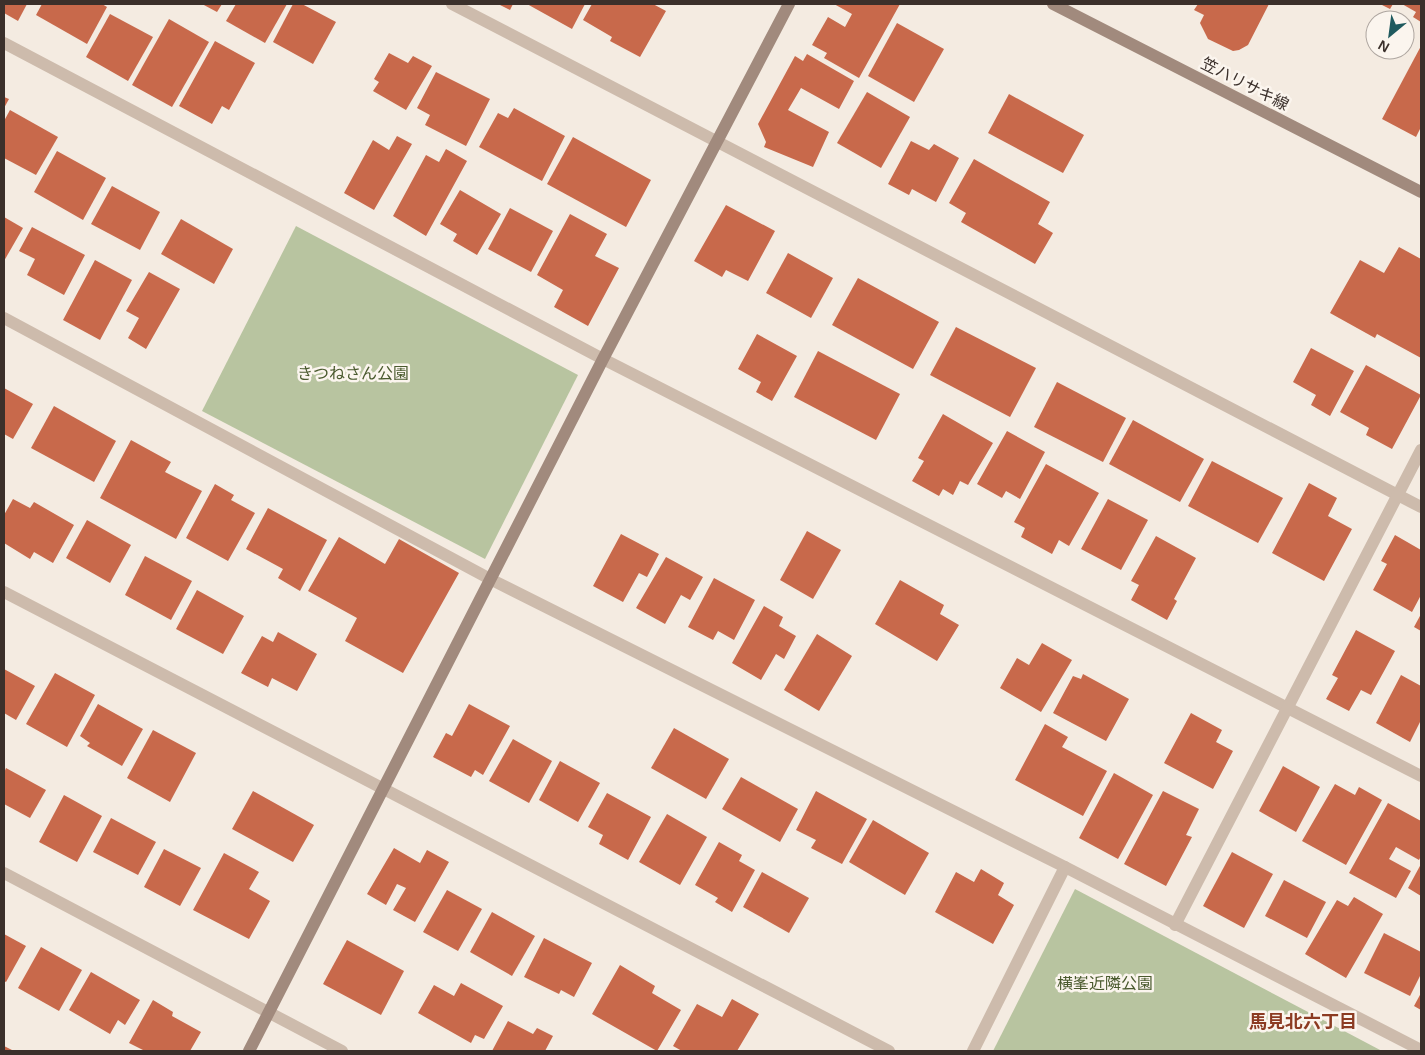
<svg xmlns="http://www.w3.org/2000/svg" width="1425" height="1055" viewBox="0 0 1425 1055" font-family="Arial,'Noto Sans JP',sans-serif">
  <style>
    .park { fill: #b8c4a0 }
    .building { fill: #c8694b }
    .lines { fill: none; stroke-linecap: round; stroke-linejoin: round }
    .street { stroke: #cdbbac; stroke-width: 12 }
    .secondary { stroke: #a18a7d; stroke-width: 12 }
    .labels { text-anchor: middle; dominant-baseline: central; stroke-width: 5; stroke-linejoin: round; paint-order: stroke }
    .street-label { font-size: 16px; fill: #3b302b; stroke: #fbf5ee }
    .park-label { font-size: 16px; fill: #4a5a2e; stroke: #fbf5ee }
    .neighbourhood-label { font-size: 18px; font-weight: bold; fill: #8c3b22; stroke: #fbf5ee }
  </style>
  <rect width="100%" height="100%" fill="#f4ebe1"/>
  <g class="park">
    <path d="M296,226L578,375L485,559L202,411Z"/>
    <path d="M1075,889L1382,1051H993Z"/>
  </g>
  <g class="building">
    <path d="M4,4H27L18,21L4,13Z"/>
    <path d="M42,4H102L107,7L87,44L36,15Z"/>
    <path d="M202,4H222L217,12Z"/>
    <path d="M236,4H287L265,43L226,21Z"/>
    <path d="M293,4H302L336,22L313,64L273,42Z"/>
    <path d="M498,4H513L510,10Z"/>
    <path d="M527,4H585L572,29Z"/>
    <path d="M592,4H653L666,11L640,57L610,41L612,37L583,20Z"/>
    <path d="M834,4H900L859,78L824,58L827,53L812,45L828,17L845,27L852,14Z"/>
    <path d="M1198,4H1269L1248,45L1239,50L1233,51L1208,39L1200,23L1204,15L1194,10Z"/>
    <path d="M1380,4H1393L1390,9Z"/>
    <path d="M1402,4H1421V22L1413,17L1416,12Z"/>
    <path d="M110,14L153,37L128,81L86,57Z"/>
    <path d="M169,19L209,42L172,107L132,85Z"/>
    <path d="M897,23L944,49L914,102L868,76Z"/>
    <path d="M215,41L255,63L229,110L222,106L212,124L179,106Z"/>
    <path d="M1421,46V127L1416,137L1382,119Z"/>
    <path d="M389,53L408,63L413,56L432,66L406,110L373,91L379,82L374,79Z"/>
    <path d="M807,54L854,81L839,109L801,88L788,110L829,132L813,167L764,147L766,142L758,124L795,56L803,61Z"/>
    <path d="M436,72L490,99L466,146L425,125L430,115L417,108Z"/>
    <path d="M867,92L910,117L881,168L837,143Z"/>
    <path d="M1009,94L1084,135L1063,173L988,133Z"/>
    <path d="M4,97L9,99L4,108Z"/>
    <path d="M514,108L565,136L542,181L479,147L498,113L508,118Z"/>
    <path d="M10,110L58,137L36,175L4,158V121Z"/>
    <path d="M397,136L412,144L374,210L344,193L373,140L389,150Z"/>
    <path d="M573,137L651,180L626,227L547,184Z"/>
    <path d="M911,141L929,150L934,144L959,158L936,202L912,189L909,195L888,184Z"/>
    <path d="M446,149L467,161L426,236L393,216L426,155L439,162Z"/>
    <path d="M57,151L106,178L83,220L34,192Z"/>
    <path d="M974,159L1050,202L1038,224L1053,233L1035,264L961,222L966,213L949,203Z"/>
    <path d="M112,186L160,212L140,250L91,224Z"/>
    <path d="M460,190L501,214L477,255L453,241L457,234L440,224Z"/>
    <path d="M726,205L775,231L748,281L726,270L722,277L694,261Z"/>
    <path d="M510,208L553,231L531,272L488,249Z"/>
    <path d="M570,214L607,234L595,256L619,268L588,326L554,307L563,290L537,275Z"/>
    <path d="M4,217L23,228L4,261Z"/>
    <path d="M181,219L233,249L214,284L161,254Z"/>
    <path d="M32,227L85,255L64,295L27,275L35,259L19,251Z"/>
    <path d="M1399,247L1421,259V358L1377,334L1375,338L1330,313L1360,260L1384,273Z"/>
    <path d="M788,253L833,278L811,318L766,293Z"/>
    <path d="M95,260L132,280L100,340L63,320Z"/>
    <path d="M149,272L180,289L146,349L128,338L139,318L126,311Z"/>
    <path d="M858,278L939,322L913,369L832,325Z"/>
    <path d="M956,327L1036,368L1010,417L930,375Z"/>
    <path d="M757,334L797,356L772,401L756,392L761,382L738,369Z"/>
    <path d="M1311,348L1354,371L1330,416L1311,405L1316,395L1293,382Z"/>
    <path d="M818,351L900,394L876,440L794,397Z"/>
    <path d="M1366,365L1421,395L1392,449L1366,435L1369,428L1340,412Z"/>
    <path d="M1057,382L1126,418L1103,462L1034,427Z"/>
    <path d="M4,388L33,404L13,439L4,434Z"/>
    <path d="M54,406L116,441L94,482L31,448Z"/>
    <path d="M943,414L993,443L968,485L960,481L953,495L943,489L939,496L912,481L924,461L918,458Z"/>
    <path d="M1133,420L1204,459L1180,502L1109,464Z"/>
    <path d="M1007,431L1045,452L1020,499L1006,491L1002,498L977,484Z"/>
    <path d="M131,440L171,462L165,472L202,491L176,539L100,498Z"/>
    <path d="M1212,461L1283,498L1258,543L1188,506Z"/>
    <path d="M1046,464L1099,493L1069,546L1059,540L1052,554L1021,537L1025,528L1014,522Z"/>
    <path d="M1309,483L1337,498L1328,516L1352,529L1324,581L1272,553Z"/>
    <path d="M215,484L234,495L231,500L255,513L228,561L186,538Z"/>
    <path d="M13,499L30,508L34,502L74,525L53,563L34,552L30,559L4,543V515Z"/>
    <path d="M1108,499L1148,520L1121,570L1081,549Z"/>
    <path d="M268,508L327,540L300,591L278,578L283,569L246,549Z"/>
    <path d="M87,520L131,545L110,583L66,558Z"/>
    <path d="M807,531L841,550L813,599L780,580Z"/>
    <path d="M621,534L659,554L647,577L639,573L623,602L593,586Z"/>
    <path d="M1395,535L1421,550V595L1412,612L1373,590L1387,564L1381,561Z"/>
    <path d="M1156,536L1196,558L1174,599L1177,601L1167,620L1131,600L1139,585L1131,581Z"/>
    <path d="M339,537L385,564L399,539L459,573L403,673L345,641L357,618L308,591Z"/>
    <path d="M145,556L192,581L171,620L125,595Z"/>
    <path d="M666,557L703,577L690,600L681,595L665,624L636,608Z"/>
    <path d="M714,578L755,600L734,640L718,631L713,640L688,627Z"/>
    <path d="M900,580L944,605L940,614L959,625L937,661L875,624Z"/>
    <path d="M197,590L244,616L223,654L176,629Z"/>
    <path d="M764,606L783,617L779,626L796,636L784,659L776,654L761,680L732,663Z"/>
    <path d="M1421,614V631L1414,627Z"/>
    <path d="M1356,630L1395,651L1371,695L1361,690L1349,711L1326,699L1338,678L1332,675Z"/>
    <path d="M278,632L317,654L297,691L272,678L268,687L241,673L262,636L273,642Z"/>
    <path d="M817,634L852,656L819,711L784,690Z"/>
    <path d="M1042,643L1072,660L1041,712L1000,688L1017,658L1029,665Z"/>
    <path d="M4,669L35,686L16,720L4,713Z"/>
    <path d="M55,673L95,695L67,747L26,724Z"/>
    <path d="M1083,674L1129,699L1106,741L1053,713L1073,676L1081,679Z"/>
    <path d="M1401,675L1421,686V720L1410,742L1376,723Z"/>
    <path d="M98,704L143,729L122,766L87,746L90,743L80,736Z"/>
    <path d="M469,704L510,726L483,775L475,770L471,777L433,757L446,733L452,736Z"/>
    <path d="M1191,713L1222,730L1216,742L1233,751L1213,789L1164,763Z"/>
    <path d="M1045,724L1068,737L1062,747L1107,771L1083,816L1015,780Z"/>
    <path d="M674,728L729,759L706,799L651,768Z"/>
    <path d="M153,730L196,753L170,802L127,778Z"/>
    <path d="M513,739L552,761L529,803L489,781Z"/>
    <path d="M560,761L600,783L578,822L539,800Z"/>
    <path d="M1283,766L1320,787L1296,832L1259,811Z"/>
    <path d="M6,768L46,790L30,818L4,804V773Z"/>
    <path d="M1114,773L1153,795L1118,859L1079,838Z"/>
    <path d="M741,777L798,809L780,842L722,809Z"/>
    <path d="M1335,784L1355,795L1359,787L1382,800L1346,865L1302,841Z"/>
    <path d="M253,791L314,825L293,862L232,829Z"/>
    <path d="M816,791L867,819L842,864L811,848L816,840L796,830Z"/>
    <path d="M1163,791L1199,809L1186,835L1192,837L1166,886L1124,864Z"/>
    <path d="M607,793L651,817L628,860L599,844L603,835L588,827Z"/>
    <path d="M64,795L102,816L77,862L39,842Z"/>
    <path d="M1388,803L1421,821V856L1419,860L1396,847L1389,859L1411,871L1396,898L1349,873Z"/>
    <path d="M667,814L707,837L680,885L639,862Z"/>
    <path d="M111,818L156,842L138,875L93,852Z"/>
    <path d="M873,820L929,853L905,895L849,862Z"/>
    <path d="M719,842L742,855L739,861L755,870L732,912L715,902L718,898L695,885Z"/>
    <path d="M394,848L420,863L427,850L449,862L415,922L393,910L406,888L397,884L386,905L367,894Z"/>
    <path d="M164,849L201,868L180,906L144,887Z"/>
    <path d="M1232,852L1273,874L1244,928L1203,906Z"/>
    <path d="M224,853L259,872L249,889L270,901L249,939L193,910Z"/>
    <path d="M1421,864V896L1408,888Z"/>
    <path d="M981,869L1004,883L998,895L1014,905L993,944L935,912L956,872L974,882Z"/>
    <path d="M762,872L809,898L789,933L743,907Z"/>
    <path d="M1284,880L1326,902L1307,938L1265,916Z"/>
    <path d="M447,890L482,909L458,951L423,932Z"/>
    <path d="M1354,897L1383,914L1346,978L1305,954L1337,900L1348,906Z"/>
    <path d="M492,912L535,936L512,976L470,952Z"/>
    <path d="M1384,933L1421,952V974L1410,996L1364,973Z"/>
    <path d="M4,934L26,946L6,982L4,981Z"/>
    <path d="M544,938L592,963L574,997L561,990L559,994L524,977Z"/>
    <path d="M347,940L404,971L381,1015L323,984Z"/>
    <path d="M41,947L82,970L59,1011L18,988Z"/>
    <path d="M620,965L655,986L652,993L681,1010L657,1051L592,1014Z"/>
    <path d="M91,972L140,1000L125,1025L118,1020L110,1034L69,1010Z"/>
    <path d="M461,983L503,1006L484,1039L475,1035L471,1043L418,1013L434,985L454,996Z"/>
    <path d="M1421,993V1010L1414,1006Z"/>
    <path d="M732,999L759,1014L737,1051H682L673,1046L697,1004L722,1017Z"/>
    <path d="M153,1000L173,1012L172,1016L201,1032L190,1051H145L129,1043Z"/>
    <path d="M508,1021L533,1034L537,1028L553,1036L545,1051H492Z"/>
    <path d="M4,1046L14,1051H4Z"/>
  </g>
  <g class="lines">
    <g class="street">
      <path d="M452,4L1421,507"/>
      <path d="M4,43L603,359L1421,776"/>
      <path d="M4,318L492,580L1065,867L1421,1050"/>
      <path d="M4,592L889,1051"/>
      <path d="M4,873L342,1051"/>
      <path d="M1175,925L1421,450"/>
      <path d="M973,1051L1065,867"/>
    </g>
    <g class="secondary">
      <path d="M1053,4L1421,192"/>
      <path d="M249,1051L603,359L789,4"/>
    </g>
  </g>
  <g class="labels">
    <g class="street-label">
      <text transform="translate(1245 84) rotate(27)">笠ハリサキ線</text>
    </g>
    <g class="park-label">
      <text x="353" y="373">きつねさん公園</text>
      <text x="1105" y="983">横峯近隣公園</text>
    </g>
    <g class="neighbourhood-label">
      <text x="1303" y="1022">馬見北六丁目</text>
    </g>
  </g>
  <rect width="1425" height="1055" fill="none" stroke="#3b302b" stroke-width="10"/>
  <g transform="translate(1390 35) rotate(209)"><circle r="24" fill="#fbf5ee" stroke="#aea6a0"/>
  <path d="M0-4L9 19L0 12L-9 19Z" fill="#1f5a5e"/>
  <text y="-8" font-size="14" font-weight="bold" text-anchor="middle" fill="#3b302b">N</text>
  </g>
</svg>
